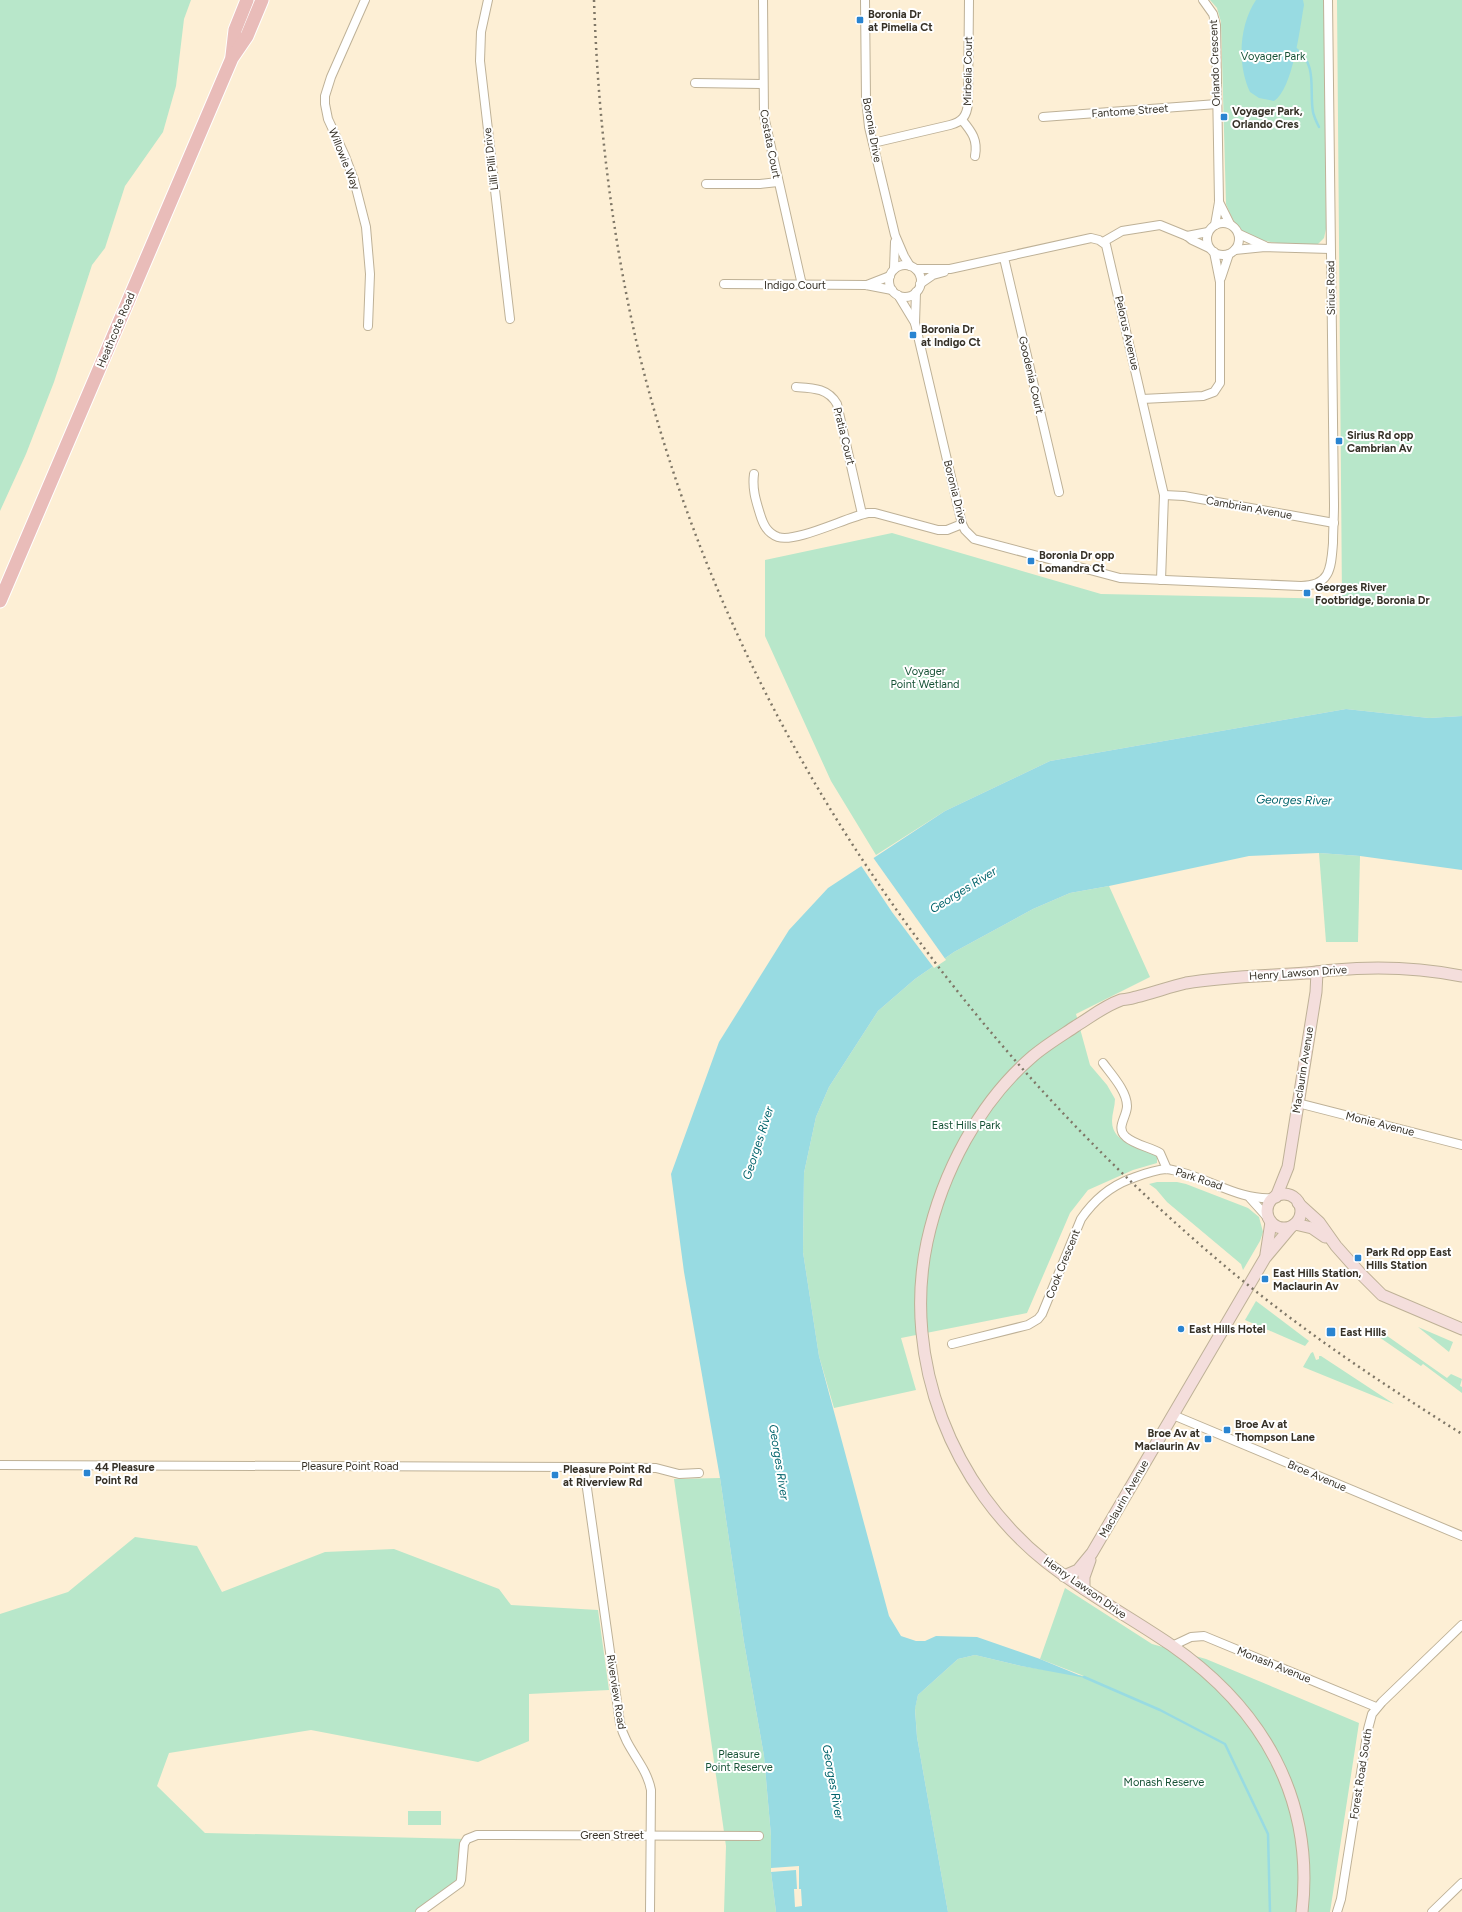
<svg xmlns="http://www.w3.org/2000/svg" width="1462" height="1912" viewBox="0 0 1462 1912" font-family="Figtree,sans-serif">
  <style>
    .green { fill: #b8e7ca }
    .water { fill: #98dbe2 }
    .pier { fill: #fdefd5 }
    .lines { fill: none; stroke-linecap: round; stroke-linejoin: round }
    .stream { stroke: #98dbe2; stroke-width: 2.5 }
    .street-casing { stroke: #beb197; stroke-width: 10 }
    .secondary-casing { stroke: #beb197; stroke-width: 13 }
    .primary-casing { stroke: #fff; stroke-width: 15 }
    .street { stroke: #fff; stroke-width: 8 }
    .secondary { stroke: #f4dedc; stroke-width: 11 }
    .primary { stroke: #e9bcb9; stroke-width: 13 }
    .rail { stroke: #7f7767; stroke-width: 2.5; stroke-dasharray: 2 4; stroke-linecap: butt }
    .poi-dot { fill: #2984d1; stroke: #fff; stroke-width: 1.5 }
    .labels { text-anchor: middle; dominant-baseline: central; stroke-width: 4; stroke-linejoin: round; paint-order: stroke }
    .poi-label { font-size: 11px; font-weight: bold; fill: #363127; stroke: #fff; text-anchor: start }
    .park-label { font-size: 11px; fill: #175236; stroke: #fff }
    .street-label { font-size: 11px; fill: #363127; stroke: #fff }
    .water-label { font-size: 12px; font-style: italic; fill: #00636b; stroke: #fff }
  </style>
  <rect width="100%" height="100%" fill="#fdefd5"/>
  <g class="green">
    <path d="M0,0H191L184,19L176,86L163,132L125,186L105,248L92,265L54,382L26,454L0,511Z"/>
    <path d="M1210,0H1324L1326,229L1324,238L1318,244C1292,244 1254,247 1236,224C1232,218 1229,211 1226,204L1221,22L1217,8Z"/>
    <path d="M1337,0H1462V716L1429,718L1346,709L1050,761L945,811L876,855L831,781L765,636V560L892,533L1101,594L1342,599Z"/>
    <path d="M1319,853L1360,856L1358,942H1326Z"/>
    <path d="M1109,886L1150,977L1076,1014L1090,1065L1107,1085L1115,1099C1115,1106 1112,1114 1112,1121C1112,1145 1143,1146 1157,1156V1163L1133,1170L1088,1190L1070,1213L1027,1313L901,1338L916,1390L834,1408L819,1356L803,1252L804,1173L816,1117L829,1087L878,1011L915,979L954,952L1033,909L1070,893Z"/>
    <path d="M1157,1182H1177L1186,1184L1248,1208L1259,1217L1263,1232L1260,1241L1243,1270L1241,1264L1167,1202L1156,1189L1149,1184Z"/>
    <path d="M1256,1301L1309,1341L1305,1346L1245,1320Z"/>
    <path d="M1418,1327L1453,1342L1449,1352Z"/>
    <path d="M1383,1333L1447,1378L1451,1374L1462,1379L1460,1386L1462,1387V1393L1423,1364L1421,1366L1379,1337Z"/>
    <path d="M1313,1352L1316,1360L1319,1359V1356H1321L1394,1404L1303,1367L1311,1353Z"/>
    <path d="M720,1478L744,1642L764,1756L771,1836V1872L776,1912H724L726,1846L674,1479Z"/>
    <path d="M135,1537L197,1546L222,1592L325,1552L394,1549L499,1589L511,1605L598,1610L609,1690L529,1694V1741L478,1762L311,1730L169,1753L157,1786L205,1833L467,1839L461,1880L420,1912H0V1614L68,1592Z"/>
    <path d="M1065,1588L1152,1644L1206,1659L1359,1723L1330,1912H948L917,1737L915,1708L918,1695L958,1659L975,1655L1021,1666L1084,1676L1040,1659Z"/>
    <rect x="408" y="1811" width="33" height="14"/>
  </g>
  <g class="water">
    <path d="M1256,0H1303L1304,5C1300,27 1293,89 1274,101L1259,98L1250,92C1237,65 1239,25 1256,0Z"/>
    <path d="M1346,709L1429,718L1462,716V870L1360,856L1319,853L1249,856L1109,886L1070,893L1033,909L954,952L915,979L878,1011L829,1087L816,1117L804,1173L803,1252L819,1356L889,1616L901,1636L916,1641H925L936,1636L977,1637L1040,1659L1086,1678L1021,1666L975,1655L958,1659L918,1695L915,1709L917,1737L948,1912H776L771,1872V1836L764,1756L744,1642L720,1478L684,1272L671,1174L719,1042L789,930L828,888L945,811L1050,761Z"/>
  </g>
  <g class="pier">
    <path d="M872,856L946,960L934,968L892,912L860,864Z"/>
    <path d="M799,1866V1889H801L802,1906L795,1907L794,1889H797L796,1870L771,1872V1868Z"/>
  </g>
  <g class="lines">
    <g class="stream">
      <path d="M1296,49C1318,64 1309,90 1313,112C1314,117 1317,123 1319,127"/>
      <path d="M1084,1677L1160,1710L1225,1744L1268,1834L1270,1912"/>
    </g>
    <defs>
      <g id="street">
        <path d="M365,0L331,77L325,96V104L328,119L345,156L354,180L366,227L370,274L368,326"/>
        <path d="M488,0L481,32L480,61L510,319"/>
        <path d="M763,0L764,116L802,285"/>
        <path d="M865,0L866,99L869,127L895,235L904,256L910,266"/>
        <path d="M1203,0L1213,14L1216,25L1219,202L1215,225"/>
        <path d="M695,83L762,84"/>
        <path d="M1043,117L1217,104"/>
        <path d="M962,120C972,132 978,140 975,156"/>
        <path d="M873,143L950,125C962,122 967,116 968,103L969,0"/>
        <path d="M706,184H760L778,182"/>
        <path d="M1219,202L1230,224"/>
        <circle cx="1223" cy="239" r="16"/>
        <path d="M1239,234L1265,246"/>
        <path d="M1187,236L1208,232"/>
        <path d="M1103,242L1122,231L1160,225L1187,236L1192,240L1209,248"/>
        <path d="M1235,250L1265,247L1330,249"/>
        <path d="M1004,258L1059,492"/>
        <circle cx="905" cy="281" r="16"/>
        <path d="M894,269L895,242"/>
        <path d="M916,269H950L1091,238L1099,240L1106,245L1164,495L1161,580"/>
        <path d="M1221,278L1229,254"/>
        <path d="M724,284L866,285L892,290"/>
        <path d="M920,284L933,275L944,272"/>
        <path d="M867,285L890,276"/>
        <path d="M898,295L915,323L962,524L965,530L974,539L1120,578L1301,586C1331,586 1331,567 1333,543C1333,530 1334,518 1334,505L1328,0"/>
        <path d="M915,323L916,292"/>
        <path d="M796,387C813,388 828,388 837,404L862,514"/>
        <path d="M1142,399L1203,396L1214,392L1220,383V282L1214,252"/>
        <path d="M754,474C752,489 756,501 760,514C763,524 767,533 778,537C796,543 847,517 868,513H875L938,530H947L962,524"/>
        <path d="M1164,495L1184,496L1334,523"/>
        <path d="M1103,1063C1111,1074 1127,1091 1127,1106C1127,1117 1115,1128 1126,1137C1135,1145 1150,1147 1160,1153L1167,1169"/>
        <path d="M1298,1103L1462,1145"/>
        <path d="M1250,1198L1268,1218"/>
        <path d="M952,1344L1028,1325L1038,1319L1042,1314L1081,1219C1094,1200 1109,1187 1130,1179C1141,1175 1153,1170 1166,1169C1170,1169 1176,1171 1180,1172C1212,1180 1241,1201 1274,1198"/>
        <path d="M1173,1415L1462,1536"/>
        <path d="M0,1465L584,1467L656,1468L679,1474L699,1473"/>
        <path d="M584,1467L620,1723C626,1750 646,1764 651,1790L650,1912"/>
        <path d="M1172,1646L1191,1637L1204,1636L1376,1707"/>
        <path d="M420,1912L460,1883L461,1880L464,1844L467,1839L477,1835L759,1836"/>
        <path d="M1337,1912L1341,1899L1368,1729L1372,1714L1382,1702L1462,1625"/>
        <path d="M1432,1912L1462,1883"/>
      </g>
      <g id="secondary">
        <circle cx="1284" cy="1211" r="17"/>
        <path d="M1276,1197L1288,1167L1316,992L1317,972"/>
        <path d="M1298,1203L1319,1222L1336,1246L1360,1273L1382,1295L1462,1329"/>
        <path d="M1295,1224L1312,1228L1325,1237"/>
        <path d="M1266,1254L1271,1222"/>
        <path d="M1064,1576L1078,1570L1092,1553L1265,1258L1291,1227"/>
        <path d="M1084,1589V1577L1090,1560"/>
        <path d="M1302,1912C1315,1798 1262,1708 1171,1645C1130,1617 1085,1593 1046,1562C952,1487 902,1360 927,1242C942,1173 979,1102 1033,1056C1046,1045 1061,1036 1076,1026C1091,1017 1104,1006 1121,1000C1127,999 1130,999 1136,997C1153,993 1169,987 1186,983C1226,976 1266,976 1306,973C1316,973 1325,970 1335,970C1377,966 1421,968 1462,976"/>
      </g>
      <g id="primary">
        <path d="M232,56L235,30L247,0"/>
        <path d="M0,601L232,58L247,36L262,0"/>
      </g>
    </defs>
    <use href="#street" class="street-casing"/>
    <use href="#secondary" class="secondary-casing"/>
    <use href="#primary" class="primary-casing"/>
    <use href="#street" class="street"/>
    <use href="#secondary" class="secondary"/>
    <use href="#primary" class="primary"/>
    <path class="rail" d="M594,0C598,120 612,240 640,357C728,712 942,1026 1219,1261C1295,1326 1378,1381 1462,1434"/>
  </g>
  <g class="poi-dot">
    <rect x="856" y="16" width="8" height="8" rx="2"/>
    <rect x="1220" y="113" width="8" height="8" rx="2"/>
    <rect x="909" y="331" width="8" height="8" rx="2"/>
    <rect x="1335" y="437" width="8" height="8" rx="2"/>
    <rect x="1027" y="557" width="8" height="8" rx="2"/>
    <rect x="1303" y="589" width="8" height="8" rx="2"/>
    <rect x="1354" y="1254" width="8" height="8" rx="2"/>
    <rect x="1261" y="1275" width="8" height="8" rx="2"/>
    <circle cx="1181" cy="1329" r="4"/>
    <rect x="1326" y="1327" width="10" height="10" rx="2"/>
    <rect x="1223" y="1426" width="8" height="8" rx="2"/>
    <rect x="1204" y="1435" width="8" height="8" rx="2"/>
    <rect x="83" y="1469" width="8" height="8" rx="2"/>
    <rect x="551" y="1471" width="8" height="8" rx="2"/>
  </g>
  <g class="labels">
    <g class="poi-label">
      <text x="868" y="14">Boronia Dr<tspan x="868" dy="13">at Pimelia Ct</tspan></text>
      <text x="1232" y="111">Voyager Park,<tspan x="1232" dy="13">Orlando Cres</tspan></text>
      <text x="921" y="329">Boronia Dr<tspan x="921" dy="13">at Indigo Ct</tspan></text>
      <text x="1347" y="435">Sirius Rd opp<tspan x="1347" dy="13">Cambrian Av</tspan></text>
      <text x="1039" y="555">Boronia Dr opp<tspan x="1039" dy="13">Lomandra Ct</tspan></text>
      <text x="1315" y="587">Georges River<tspan x="1315" dy="13">Footbridge, Boronia Dr</tspan></text>
      <text x="1366" y="1252">Park Rd opp East<tspan x="1366" dy="13">Hills Station</tspan></text>
      <text x="1273" y="1273">East Hills Station,<tspan x="1273" dy="13">Maclaurin Av</tspan></text>
      <text x="1189" y="1329">East Hills Hotel</text>
      <text x="1340" y="1332">East Hills</text>
      <text x="1235" y="1424">Broe Av at<tspan x="1235" dy="13">Thompson Lane</tspan></text>
      <text x="1200" y="1433" text-anchor="end">Broe Av at<tspan x="1200" dy="13">Maclaurin Av</tspan></text>
      <text x="95" y="1467">44 Pleasure<tspan x="95" dy="13">Point Rd</tspan></text>
      <text x="563" y="1469">Pleasure Point Rd<tspan x="563" dy="13">at Riverview Rd</tspan></text>
    </g>
    <g class="park-label">
      <text x="1273" y="56">Voyager Park</text>
      <text x="925" y="671">Voyager<tspan x="925" dy="13">Point Wetland</tspan></text>
      <text x="966" y="1125">East Hills Park</text>
      <text x="739" y="1754">Pleasure<tspan x="739" dy="13">Point Reserve</tspan></text>
      <text x="1164" y="1782">Monash Reserve</text>
    </g>
    <g class="street-label">
      <text transform="translate(1215 63) rotate(-92)">Orlando Crescent</text>
      <text transform="translate(968 71) rotate(-89)">Mirbelia Court</text>
      <text transform="translate(1130 111) rotate(-4)">Fantome Street</text>
      <text transform="translate(872 130) rotate(80)">Boronia Drive</text>
      <text transform="translate(770 144) rotate(79)">Costata Court</text>
      <text transform="translate(344 159) rotate(68)">Willowie Way</text>
      <text transform="translate(491 159) rotate(-97)">Lilli Pilli Drive</text>
      <text x="795" y="285">Indigo Court</text>
      <text transform="translate(1331 288) rotate(-91)">Sirius Road</text>
      <text transform="translate(116 330) rotate(-67)">Heathcote Road</text>
      <text transform="translate(1127 333) rotate(77)">Pelorus Avenue</text>
      <text transform="translate(1031 375) rotate(77)">Goodenia Court</text>
      <text transform="translate(844 436) rotate(76)">Pratia Court</text>
      <text transform="translate(955 492) rotate(76)">Boronia Drive</text>
      <text transform="translate(1249 508) rotate(10)">Cambrian Avenue</text>
      <text transform="translate(1298 973) rotate(-4)">Henry Lawson Drive</text>
      <text transform="translate(1303 1070) rotate(-81)">Maclaurin Avenue</text>
      <text transform="translate(1380 1124) rotate(14)">Monie Avenue</text>
      <text transform="translate(1199 1179) rotate(18)">Park Road</text>
      <text transform="translate(1063 1264) rotate(-68)">Cook Crescent</text>
      <text x="350" y="1466">Pleasure Point Road</text>
      <text transform="translate(1317 1476) rotate(23)">Broe Avenue</text>
      <text transform="translate(1124 1499) rotate(-60)">Maclaurin Avenue</text>
      <text transform="translate(1085 1588) rotate(35)">Henry Lawson Drive</text>
      <text transform="translate(1274 1665) rotate(22)">Monash Avenue</text>
      <text transform="translate(616 1692) rotate(81)">Riverview Road</text>
      <text transform="translate(1361 1774) rotate(-81)">Forest Road South</text>
      <text x="612" y="1835">Green Street</text>
    </g>
    <g class="water-label">
      <text transform="translate(1294 800) rotate(1)">Georges River</text>
      <text transform="translate(963 890) rotate(-32)">Georges River</text>
      <text transform="translate(758 1143) rotate(-72)">Georges River</text>
      <text transform="translate(779 1462) rotate(81)">Georges River</text>
      <text transform="translate(833 1782) rotate(80)">Georges River</text>
    </g>
  </g>
</svg>
